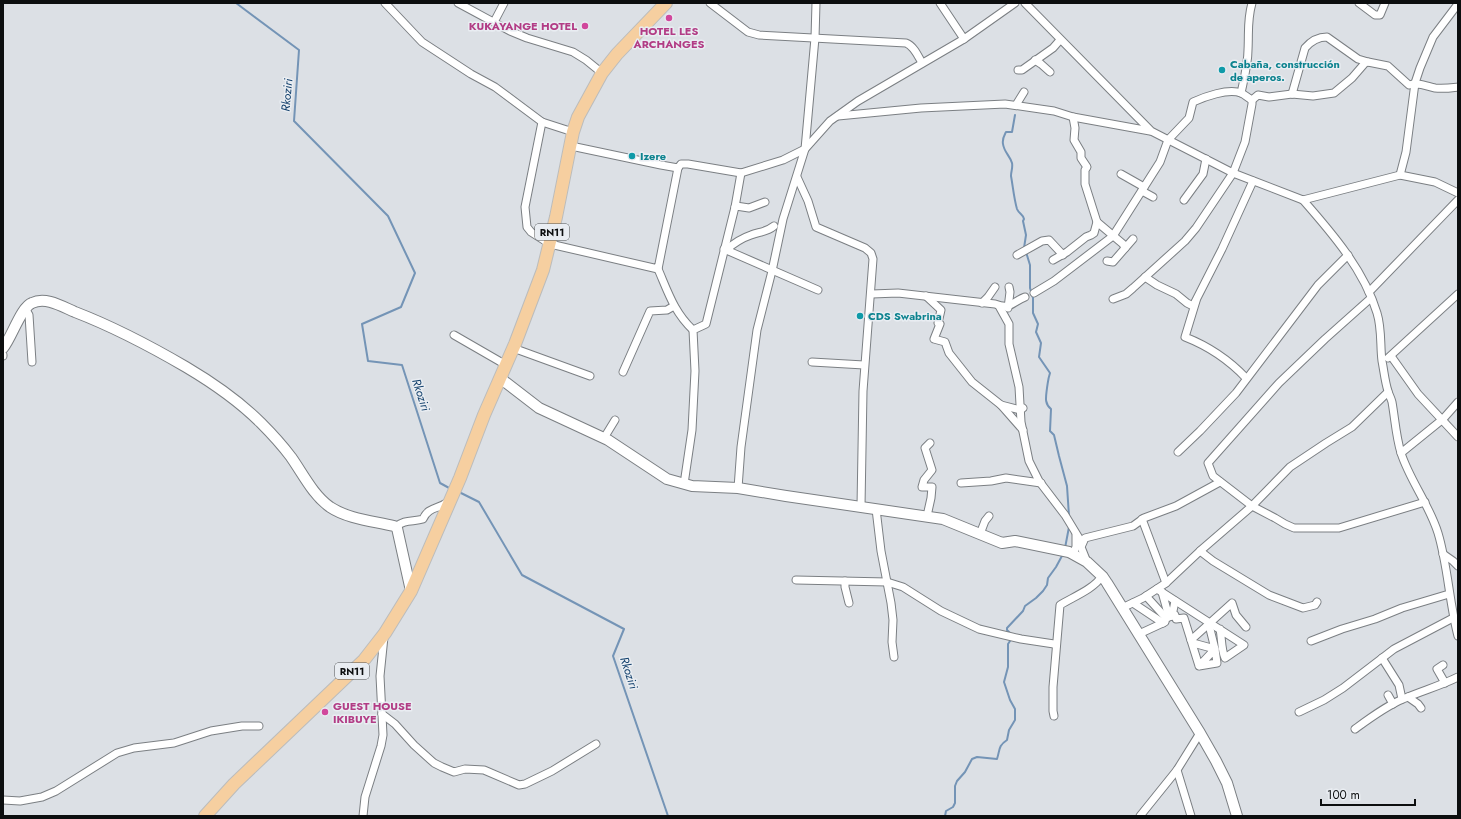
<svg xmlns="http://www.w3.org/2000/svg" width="1461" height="819" viewBox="0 0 1461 819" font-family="Jost,sans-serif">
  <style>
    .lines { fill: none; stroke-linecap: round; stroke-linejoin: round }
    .stream { stroke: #7494b6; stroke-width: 2 }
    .street-casing { stroke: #7b7f83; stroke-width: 9 }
    .secondary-casing { stroke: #7b7f83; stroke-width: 12 }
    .primary-casing { stroke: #bbbcbc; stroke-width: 14 }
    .street { stroke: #fff; stroke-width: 7 }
    .secondary { stroke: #fff; stroke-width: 10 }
    .primary { stroke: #f6cfa0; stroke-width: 12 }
    .hotel-dot { fill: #d1479c; stroke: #e9edf2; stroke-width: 1.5 }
    .culture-dot { fill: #0f9aa8; stroke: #e9edf2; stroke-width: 1.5 }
    .labels { text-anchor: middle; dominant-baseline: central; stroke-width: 3; stroke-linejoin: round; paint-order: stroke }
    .shield { fill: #e9edf2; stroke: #4e5153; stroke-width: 1 }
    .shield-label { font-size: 10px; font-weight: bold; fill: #0c0e0f }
    .hotel-label { font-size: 11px; font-weight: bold; fill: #b23c85; stroke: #e9edf2; text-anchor: end }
    .culture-label { font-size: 11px; font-weight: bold; fill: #0d838f; stroke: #e9edf2; text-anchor: start }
    .water-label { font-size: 12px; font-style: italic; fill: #113f6b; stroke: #e9edf2 }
  </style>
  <rect width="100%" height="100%" fill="#dce0e5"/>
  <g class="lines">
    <g class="stream">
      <path d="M236,3L299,50L294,121L388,216L415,273L401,307L362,324L368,361L402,365L440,483L451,489"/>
      <path d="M1015,115L1012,132H1006C1004,136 1002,139 1003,144C1004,152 1010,156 1012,163C1013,168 1011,171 1011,176C1013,187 1014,199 1017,209C1019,214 1023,214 1024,219L1023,221L1026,235L1024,248"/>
      <path d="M1026,252L1030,265V288L1033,298V313L1038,324L1036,332L1041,343L1039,357L1050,373C1048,379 1048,382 1047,388C1046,397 1044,403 1051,409L1050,431L1054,435L1059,456L1067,486L1069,516"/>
      <path d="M459,492L479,502L522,575L624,629L613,656L668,816"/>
      <path d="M1065,548L1069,527"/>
      <path d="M1011,634L1007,630V628L1023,611L1025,606L1036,598L1043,591L1047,585L1048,578L1056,567L1063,554"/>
      <path d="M945,816L946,811L953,807L955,803V786L957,781L965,772L972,759L977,757L997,759C1000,750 998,746 1007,740L1009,730L1015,720V709L1010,700L1004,682L1008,667V644L1012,638"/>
    </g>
    <defs>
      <g id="street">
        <path d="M385,3L422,42L471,74L495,87L542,122L573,132"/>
        <path d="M458,3L510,31L527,38L573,52L586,60L602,73"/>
        <path d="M710,3L748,32L759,35L906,43C914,46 918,56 922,63"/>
        <path d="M940,3L964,39"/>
        <path d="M1025,3L1151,131L1233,173L1303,200L1400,175L1435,182L1458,193"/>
        <path d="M1359,3L1375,15H1380L1385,3"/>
        <path d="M494,22L504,3"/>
        <path d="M1035,60L1041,64L1050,72"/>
        <path d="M1018,70H1022L1053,48L1060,40"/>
        <path d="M1241,93C1244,79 1248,64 1248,50C1249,31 1247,21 1252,3"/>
        <path d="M1292,94L1305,48C1311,41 1318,37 1327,37L1358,59L1368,62"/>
        <path d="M1252,100L1258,95L1269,97L1292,94L1313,96L1334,93L1352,78L1365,63L1368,62L1388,66L1409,85C1418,82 1426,86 1435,88C1443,89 1450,88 1458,87"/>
        <path d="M1016,105L1024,92"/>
        <path d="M838,116L921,108L1005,104L1054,111L1073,117L1150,131"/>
        <path d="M1073,117L1075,128L1074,140L1081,152V158L1087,167L1085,170V184L1097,222L1123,244L1125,248"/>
        <path d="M542,122L525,207L527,227L531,232L550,244L658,269L678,168"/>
        <path d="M571,146L661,165L678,168L681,164H688L741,173L783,160L805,149L830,121L858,101L964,39L1015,3"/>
        <path d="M1121,174L1144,187"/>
        <path d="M1400,175L1406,152L1415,83L1420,68L1433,37L1458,4"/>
        <path d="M797,177L808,201L816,227L865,248L871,253L873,259L863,391L861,506"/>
        <path d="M1142,191L1153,197"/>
        <path d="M1184,200L1203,174L1206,159"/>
        <path d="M1303,200C1332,233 1364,270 1377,313C1382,329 1380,346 1382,361C1384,371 1385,382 1388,391C1389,395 1391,398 1392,402C1395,419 1396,437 1401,453C1410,481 1429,504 1438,533C1448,566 1449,602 1458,636"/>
        <path d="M735,207L736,206L749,208L765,202"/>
        <path d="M724,249L818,290"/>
        <path d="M726,250C733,244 742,238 751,235C759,232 767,232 774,226"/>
        <path d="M1017,255L1042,241L1049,240L1063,255"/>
        <path d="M1053,260L1067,252L1086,237L1091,235L1094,233L1097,222"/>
        <path d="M1107,261L1113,262L1133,239"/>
        <path d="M658,269C668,292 674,312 693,330"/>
        <path d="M1145,277L1157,285L1176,294L1187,303L1191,305L1194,304L1222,249L1253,181"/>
        <path d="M1369,292L1458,200"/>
        <path d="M1034,293L1054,281L1113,236L1160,162L1168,140L1189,118L1193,102C1204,97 1228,88 1241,93C1244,94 1248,98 1252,100V104L1245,142L1233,173L1196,228L1185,241L1133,288L1126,294L1113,299"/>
        <path d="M872,294L898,293L995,304C1011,310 1010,303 1025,297"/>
        <path d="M926,296L941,310L938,323L940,324L934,339L945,342L949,353L972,382L1001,405L1020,410L1023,408"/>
        <path d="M1371,298L1325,339L1279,383L1208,463L1213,476L1252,506L1275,518L1285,524L1294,528H1339L1425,502"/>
        <path d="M1196,301L1185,337C1208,346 1229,360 1246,378"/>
        <path d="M982,303L988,297L995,287"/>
        <path d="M999,306L1009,324V344L1019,387L1021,422L1029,461L1039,481L1065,515L1082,543"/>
        <path d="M25,308L29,315L32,362"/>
        <path d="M1008,308L1010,292L1009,287"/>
        <path d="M454,335L506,365"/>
        <path d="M513,348L590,376"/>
        <path d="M3,355V356"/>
        <path d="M1391,356L1418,394L1458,437"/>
        <path d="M1388,358L1458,294"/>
        <path d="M812,362L864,365"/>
        <path d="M623,372L650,311L667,310L674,306"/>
        <path d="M1001,405L1023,430"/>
        <path d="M604,438L615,420"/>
        <path d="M1178,452L1200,431L1236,393L1318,285L1348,255"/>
        <path d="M1401,453L1443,419L1458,402"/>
        <path d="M961,483L991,481L1006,478L1041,483"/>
        <path d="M684,484L692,430L695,371L693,330L706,324L735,207L741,173"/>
        <path d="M738,488L741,447L757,330L772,271L783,219L805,149L815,38L816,3"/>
        <path d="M876,509L881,551L891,603L893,620L892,642L894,657"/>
        <path d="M927,516L931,498L932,487H922L924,480L932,470L925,448L930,443"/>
        <path d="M1142,519L1166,583"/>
        <path d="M396,527C404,519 414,522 423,519C428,507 438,509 448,502"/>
        <path d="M980,534L985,521L989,516"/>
        <path d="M1200,551L1213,561L1269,595L1303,608L1315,605L1317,602"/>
        <path d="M1073,554L1076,547V535"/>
        <path d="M1443,554L1453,561L1458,566"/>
        <path d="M1087,562L1081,547L1085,538L1133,526L1144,518L1176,506L1220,482"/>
        <path d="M796,580L887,582L903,587L941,611L979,629L1021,639L1054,644L1056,646"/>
        <path d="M845,581V587L849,603"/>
        <path d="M1157,589L1244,645L1225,658C1221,649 1222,639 1220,629"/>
        <path d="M1162,592L1169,617"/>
        <path d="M1146,596L1166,618"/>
        <path d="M1133,603L1163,623"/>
        <path d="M1122,608L1143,598L1166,583L1200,551L1252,506L1290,467L1326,443L1352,427L1388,392"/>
        <path d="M1172,616L1175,601"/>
        <path d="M1139,634L1165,622L1166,618L1175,615L1176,619L1184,618L1199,666L1217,663L1215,649L1199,666"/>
        <path d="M1191,640L1232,603L1236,615L1246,627"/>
        <path d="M1311,641L1342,629L1375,619L1402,608L1449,594"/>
        <path d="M1193,643L1215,649L1209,625"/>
        <path d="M1382,658L1399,685L1402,699"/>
        <path d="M1443,665L1437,669L1445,683"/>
        <path d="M1388,695L1393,704"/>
        <path d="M1408,697L1418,704L1421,708"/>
        <path d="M1299,712L1324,700L1343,688L1394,649L1453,618"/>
        <path d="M382,714L395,724L414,745L434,763L442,767L454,772L465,769L484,770L519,785L525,784L552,771L596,744"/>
        <path d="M1054,716L1053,711V687L1060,605C1073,597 1094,589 1102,576"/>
        <path d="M1355,729C1370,718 1386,706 1403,699C1421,691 1440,686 1458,677"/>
        <path d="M1177,770L1191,816"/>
        <path d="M3,800L20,801L42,797L56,791L117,753L134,748L174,743L211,731L242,726H259"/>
        <path d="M363,816L365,797L381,746L383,735L380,676L384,637"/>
        <path d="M1140,816L1177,770L1200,733"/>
      </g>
      <g id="secondary">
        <path d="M3,348C12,337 21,307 32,303C46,296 63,307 75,312C114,327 150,346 186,367C213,383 239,401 261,423C272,434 282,445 291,457C303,474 313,495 330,507C348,519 373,521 394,526L397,528L411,591"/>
        <path d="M500,378L539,408L608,440L667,479L692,486L738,488L786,496L943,519L1002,543L1015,541L1069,552L1087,562L1103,577L1107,583L1200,733L1216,761L1227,783L1237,816"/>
      </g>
      <path id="primary" d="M205,816L234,784L364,660L385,633L411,591L460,478L484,415L515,344L543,270L556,217L573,132L578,117L602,73L617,54L666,3"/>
    </defs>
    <use href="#street" class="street-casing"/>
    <use href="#secondary" class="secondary-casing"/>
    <use href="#primary" class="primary-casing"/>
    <use href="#street" class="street"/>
    <use href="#secondary" class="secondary"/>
    <use href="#primary" class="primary"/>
  </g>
  <g class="hotel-dot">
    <circle cx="669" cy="18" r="4"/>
    <circle cx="585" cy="26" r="4"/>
    <circle cx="325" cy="712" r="4"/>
  </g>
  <g class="culture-dot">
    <circle cx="1222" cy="70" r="4"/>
    <circle cx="632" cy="156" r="4"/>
    <circle cx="860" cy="316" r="4"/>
  </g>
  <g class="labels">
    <g class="shield">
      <rect x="535" y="224" width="34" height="16" rx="3"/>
      <rect x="335" y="663" width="34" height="16" rx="3"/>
    </g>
    <g class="shield-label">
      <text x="552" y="232">RN11</text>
      <text x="352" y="671">RN11</text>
    </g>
    <g class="hotel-label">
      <text x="577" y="26">KUKAYANGE HOTEL</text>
      <text x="669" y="31" text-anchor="middle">HOTEL LES<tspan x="669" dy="13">ARCHANGES</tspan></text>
      <text x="333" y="706" text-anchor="start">GUEST HOUSE<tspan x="333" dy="13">IKIBUYE</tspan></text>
    </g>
    <g class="culture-label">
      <text x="1230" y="64">Cabaña, construcción<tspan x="1230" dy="13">de aperos.</tspan></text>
      <text x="640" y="156">Izere</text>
      <text x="868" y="316">CDS Swabrina</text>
    </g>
    <g class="water-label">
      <text transform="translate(287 95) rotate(-85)">Rkoziri</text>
      <text transform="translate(421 395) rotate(72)">Rkoziri</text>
      <text transform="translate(629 673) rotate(72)">Rkoziri</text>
    </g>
  </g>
  <rect width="1461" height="819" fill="none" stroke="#0c0e0f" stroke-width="8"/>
  <path d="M1321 799v6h94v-6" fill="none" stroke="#0c0e0f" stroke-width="2"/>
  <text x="1327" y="799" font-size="12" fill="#0c0e0f" stroke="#e9edf2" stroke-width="3" paint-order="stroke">100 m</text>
</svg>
